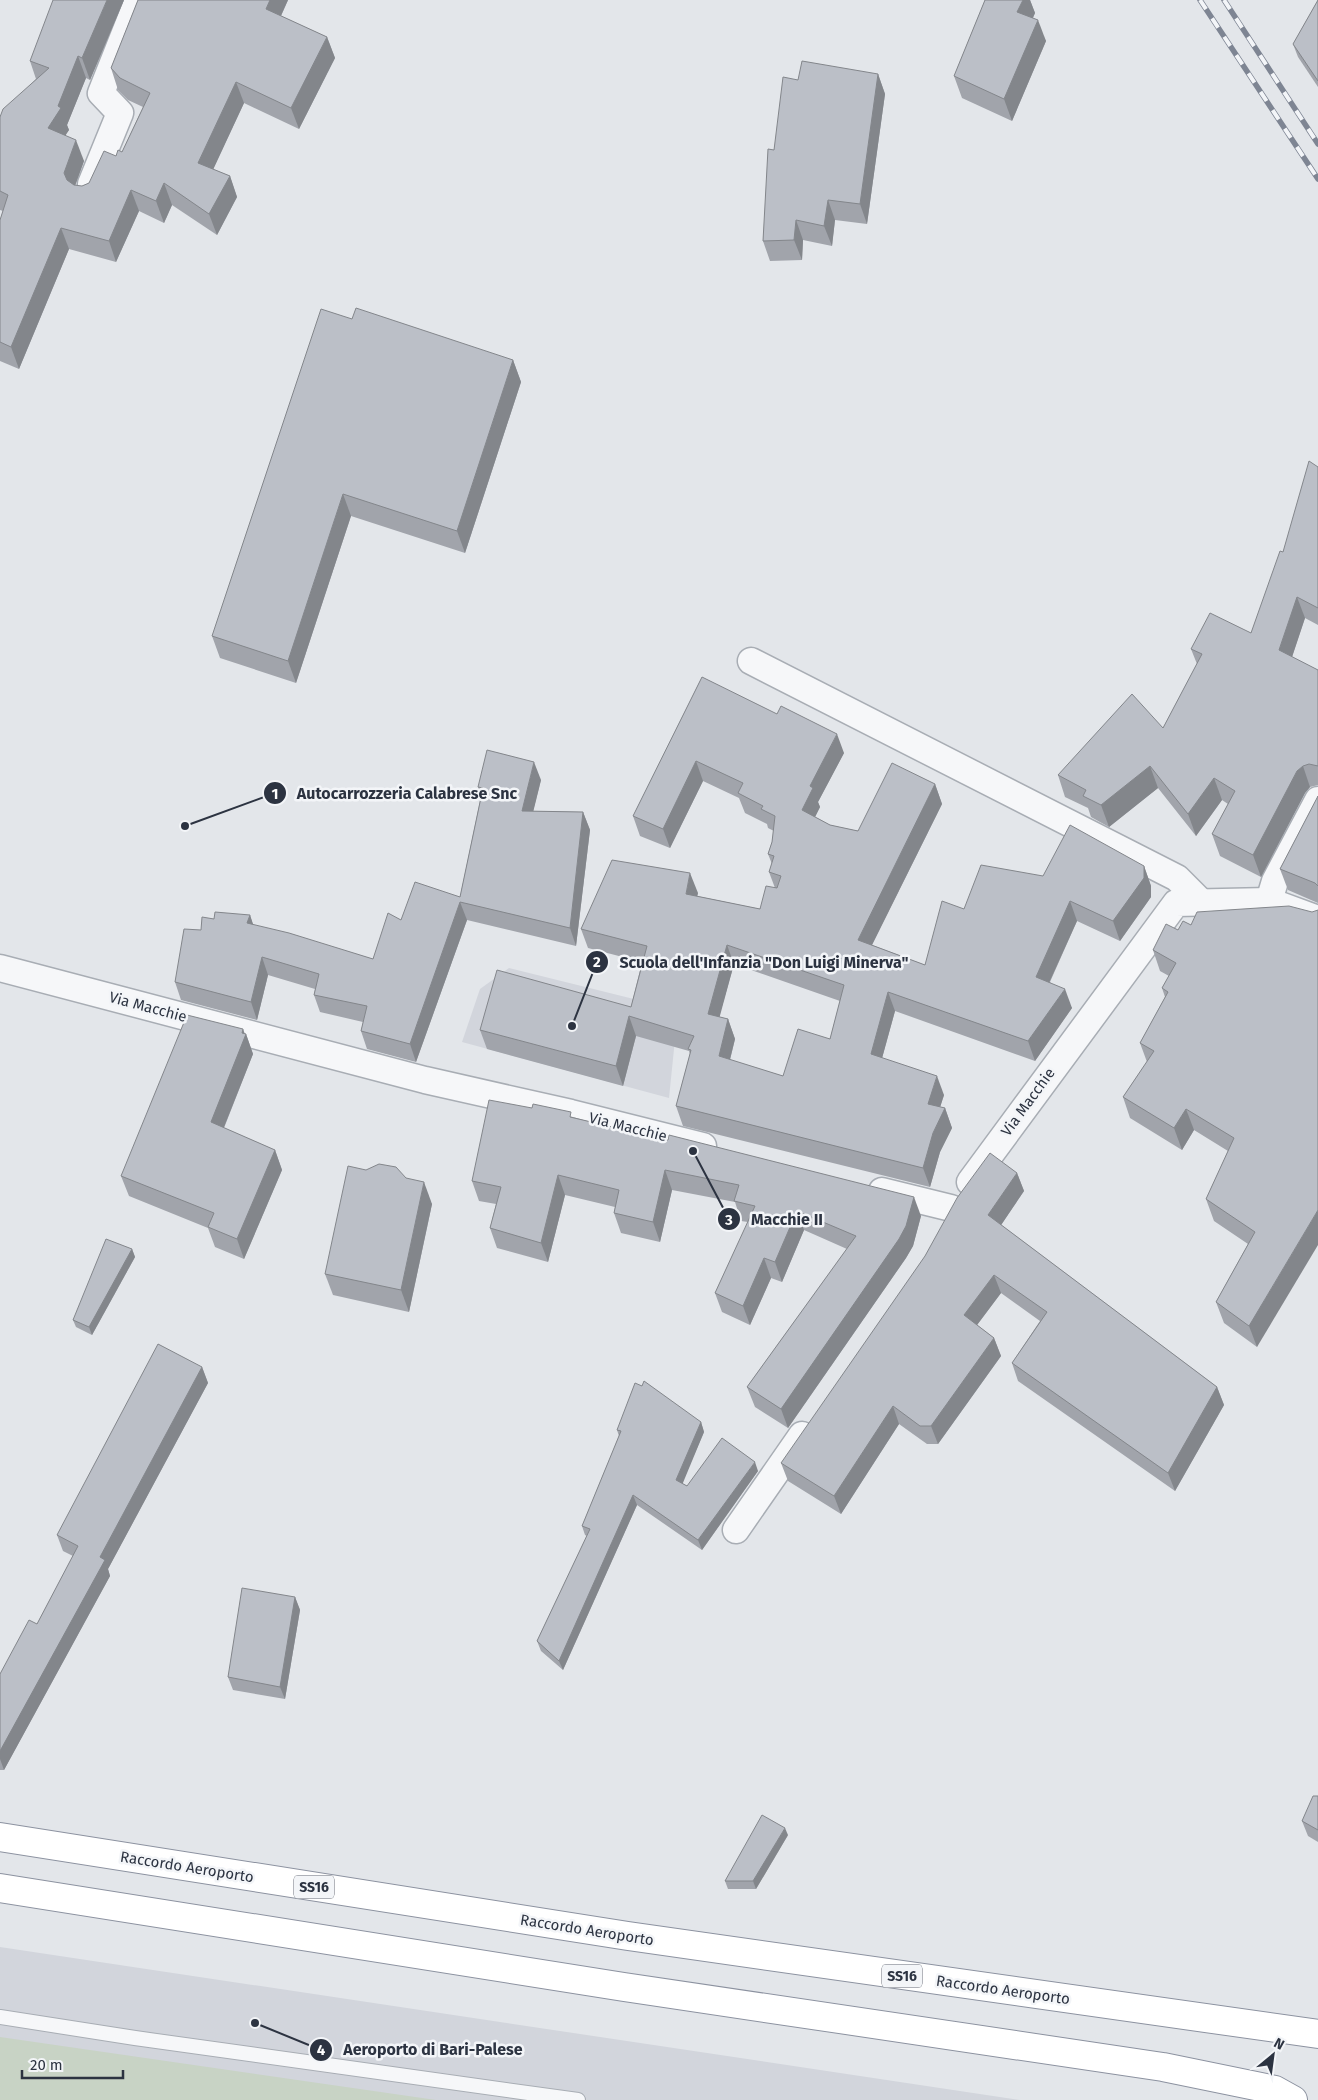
<svg xmlns="http://www.w3.org/2000/svg" width="1318" height="2100" viewBox="0 0 1318 2100" font-family="'Fira Sans',sans-serif">
  <style>
    .built { fill: #d2d5dc }
    .green { fill: #c8d3c5 }
    .lines { fill: none; stroke-linecap: round; stroke-linejoin: round }
    .lane-casing { stroke: #a8adb4; stroke-width: 16 }
    .street-casing { stroke: #a8adb4; stroke-width: 29 }
    .highway-casing { stroke: #8c92a0; stroke-width: 30 }
    .lane { stroke: #f6f7f9; stroke-width: 14 }
    .street { stroke: #f6f7f9; stroke-width: 26 }
    .highway { stroke: #fff; stroke-width: 28 }
    .rail-casing { stroke: #7e8593; stroke-width: 5.5 }
    .rail { stroke: #f3f5f8; stroke-width: 4; stroke-dasharray: 11; stroke-linecap: butt }
    .wall { fill: #a1a4ab; fill-rule: evenodd }
    .shaded-wall { fill: #83868b }
    .building { fill: #bbbfc7; stroke: #83868b; fill-rule: evenodd }
    .labels { text-anchor: middle; dominant-baseline: central; stroke-width: 5; stroke-linejoin: round; paint-order: stroke }
    .shield { fill: #f3f5f8; stroke: #686d78; stroke-width: 1 }
    .shield-label { font-size: 14px; font-weight: bold; fill: #2c3341 }
    .street-label { font-size: 15px; fill: #2c3341; stroke: #f3f5f8 }
    .leader { fill: none; stroke: #2c3341; stroke-width: 2 }
    .callout-dot { fill: #2c3341; stroke: #f3f5f8; stroke-width: 2 }
    .mark-label { font-size: 15px; text-anchor: middle; font-weight: bold; fill: #fff }
    .callout-label { font-size: 16px; text-anchor: middle; font-weight: bold; fill: #2c3341; stroke: #f3f5f8; stroke-width: 5; stroke-linejoin: round; paint-order: stroke }
  </style>
  <rect width="100%" height="100%" fill="#e3e6ea"/>
  <g class="built">
    <path d="M509,968L678,1010L669,1098L462,1042L480,989Z"/>
    <path d="M0,1947L1020,2100H0Z"/>
  </g>
  <path class="green" d="M0,2037L436,2100H0Z"/>
  <g class="lines">
    <defs>
      <path id="lane" d="M0,2017L135,2038L578,2100"/>
      <g id="street">
        <path d="M91,184L120,113L101,93L138,0"/>
        <path d="M751,661L1177,878L1201,902"/>
        <path d="M1269,901L1275,881L1318,800"/>
        <path d="M0,968L425,1080L571,1113L703,1146"/>
        <path d="M970,1182L1176,903L1269,901L1318,919"/>
        <path d="M882,1191L951,1208"/>
        <path d="M736,1530L802,1435"/>
      </g>
      <g id="highway">
        <path d="M0,1837L628,1936L1318,2034"/>
        <path d="M0,1888L624,1987L1163,2067L1275,2090L1293,2100"/>
      </g>
    </defs>
    <use href="#lane" class="lane-casing"/>
    <use href="#street" class="street-casing"/>
    <use href="#highway" class="highway-casing"/>
    <use href="#lane" class="lane"/>
    <use href="#street" class="street"/>
    <use href="#highway" class="highway"/>
    <defs>
      <g id="rail">
        <path d="M1200,0L1318,179"/>
        <path d="M1224,0L1318,144"/>
      </g>
    </defs>
    <use href="#rail" class="rail-casing"/>
    <use href="#rail" class="rail"/>
  </g>
  <g class="wall">
    <path d="M124,0L90,80L86,78L67,125L69,130L65,135L84,161L75,186H82L89,183L116,156L122,152L143,107L128,100L118,90L111,68L138,0H288L281,16L327,37L335,58L299,129L244,103L213,169L230,176L237,197L217,235L172,205L164,223L139,211L116,262L69,249L19,369L0,361V220L3,211L0,210V117L36,79L30,61Z"/>
    <path d="M985,0H1030L1035,13L1033,18L1046,41L1012,121L962,98L954,76Z"/>
    <path d="M1318,0V87L1298,57L1293,44Z"/>
    <path d="M878,74L885,94L867,224L835,220L832,246L803,240L802,260L770,261L763,241L774,150L798,80Z"/>
    <path d="M352,319L513,360L521,382L465,553L351,516L296,683L220,658L212,636Z"/>
    <path d="M1318,467V625L1305,618L1292,657L1318,670V785L1310,787L1305,793L1261,877L1220,856L1212,834L1228,804L1222,800L1196,836L1158,788L1109,827L1091,817L1088,808L1065,797L1058,775L1163,728L1197,664L1191,649L1251,633L1283,552Z"/>
    <path d="M702,677L844,753L818,802L820,807L815,817L830,825L858,831L935,784L942,804L872,945L925,965L964,909L1043,876L1144,866L1151,886V897L1120,941L1077,921L1050,982L1072,1008L1035,1061L895,1011L882,1058L944,1095L940,1107L945,1108L952,1128L940,1152L930,1187L683,1126L676,1106L690,1054L689,1051L636,1036L623,1086L487,1049L480,1030L631,1007L642,962L588,948L581,929L698,893L697,896L760,909L775,888L769,872L772,864L768,854L772,842L774,831L768,828L767,824L745,813L739,798L703,781L670,848L640,836L633,816ZM734,964L840,1001L830,1039L783,1076L730,1060L735,1039L728,1019L719,1017Z"/>
    <path d="M541,780L533,811L583,812L590,830L576,946L467,920L416,1062L367,1049L361,1031L363,1022L320,1012L314,995L315,989L268,975L257,1020L181,1000L175,982L201,930L250,915L253,925L373,959L401,920L460,897L481,796L478,787Z"/>
    <path d="M1318,796V903L1288,890L1280,869Z"/>
    <path d="M1312,912L1257,1347L1224,1323L1216,1302L1248,1244L1214,1221L1206,1199L1228,1151L1194,1130L1182,1150L1130,1118L1123,1097L1147,1062L1140,1043L1165,997L1162,988L1169,976L1160,971L1153,950L1178,930L1191,925Z"/>
    <path d="M243,1029L245,1034H246L253,1054L224,1128L275,1150L282,1170L244,1259L215,1247L208,1228L129,1196L121,1176Z"/>
    <path d="M532,1108L573,1117L921,1216L913,1246L906,1258L788,1428L755,1407L747,1387L847,1249L804,1230L782,1282L771,1278L750,1325L722,1312L715,1293L748,1222L741,1221L735,1202L672,1190L660,1242L621,1233L614,1213L615,1207L565,1195L548,1262L497,1248L490,1228L496,1204L479,1201L472,1181Z"/>
    <path d="M1017,1173L1024,1191L1001,1225L1217,1387L1224,1405L1175,1491L1018,1381L1012,1363L1040,1321L1001,1293L977,1325L994,1338L1001,1356L938,1444H927L899,1424L841,1514L788,1481L781,1463Z"/>
    <path d="M406,1178L432,1204L409,1312L333,1295L325,1274Z"/>
    <path d="M132,1249L135,1257L92,1335L76,1327L73,1320Z"/>
    <path d="M202,1367L208,1383L108,1569L110,1576L4,1770H0V1674L37,1624L73,1556L63,1551L57,1535Z"/>
    <path d="M701,1422L704,1432L682,1483L687,1486L758,1471L702,1550L637,1505L563,1670L541,1651L537,1641L587,1536L585,1535L582,1526L619,1436L617,1430Z"/>
    <path d="M295,1597L300,1610L285,1699L233,1690L228,1677Z"/>
    <path d="M1318,1796V1842L1308,1836L1302,1821Z"/>
    <path d="M788,1835L756,1889H728L725,1881Z"/>
  </g>
  <g class="shaded-wall">
    <path d="M107,0H124L90,80L82,58Z"/>
    <path d="M270,0H288L274,31L266,9Z"/>
    <path d="M1023,0H1030L1035,13L1025,34L1017,12Z"/>
    <path d="M1038,20L1046,41L1012,121L1004,99Z"/>
    <path d="M327,37L335,58L299,129L291,108Z"/>
    <path d="M78,56L86,78L67,125L69,130L56,150L48,128Z"/>
    <path d="M878,74L885,94L867,224L860,204Z"/>
    <path d="M236,82L244,103L206,185L198,163Z"/>
    <path d="M76,140L84,161L72,194L64,173Z"/>
    <path d="M230,176L237,197L217,235L209,214Z"/>
    <path d="M164,183L172,205L164,223L156,201Z"/>
    <path d="M131,190L139,211L116,262L109,241Z"/>
    <path d="M828,200L835,220L832,246L824,226Z"/>
    <path d="M796,220L803,240L802,260L794,240Z"/>
    <path d="M61,228L69,249L19,369L11,347Z"/>
    <path d="M513,360L521,382L465,553L457,531Z"/>
    <path d="M343,494L351,516L296,683L288,661Z"/>
    <path d="M1297,597L1305,618L1287,672L1279,650Z"/>
    <path d="M837,734L844,753L818,802L820,807L809,829L802,810L810,786Z"/>
    <path d="M696,761L703,781L670,848L663,829Z"/>
    <path d="M534,762L541,780L529,829L522,811Z"/>
    <path d="M1150,766L1158,788L1109,827L1101,805Z"/>
    <path d="M1303,766L1310,787L1305,793L1261,877L1253,855L1297,771Z"/>
    <path d="M1214,778L1222,800L1196,836L1188,814Z"/>
    <path d="M935,784L942,804L865,959L858,940Z"/>
    <path d="M583,812L590,830L576,946L570,928Z"/>
    <path d="M1144,866L1151,886V897L1120,941L1113,921Z"/>
    <path d="M690,873L698,893L693,914L686,894Z"/>
    <path d="M1070,901L1077,921L1043,996L1036,977Z"/>
    <path d="M460,902L467,920L416,1062L410,1044Z"/>
    <path d="M250,915L256,933L247,923Z"/>
    <path d="M727,945L734,964L715,1034L708,1014Z"/>
    <path d="M262,957L268,975L257,1020L251,1002Z"/>
    <path d="M1065,989L1072,1008L1035,1061L1028,1041Z"/>
    <path d="M888,992L895,1011L878,1073L871,1054Z"/>
    <path d="M629,1016L636,1036L623,1086L616,1066Z"/>
    <path d="M728,1019L735,1039L726,1075L719,1056Z"/>
    <path d="M243,1029L245,1036L246,1034L253,1054L218,1142L211,1122Z"/>
    <path d="M937,1076L944,1095L935,1123L928,1104Z"/>
    <path d="M945,1108L952,1128L940,1152L930,1187L923,1168L933,1133Z"/>
    <path d="M1186,1109L1194,1130L1182,1150L1174,1128Z"/>
    <path d="M275,1150L282,1170L244,1259L237,1239Z"/>
    <path d="M665,1170L672,1190L660,1242L653,1222Z"/>
    <path d="M1017,1173L1024,1191L995,1234L988,1215Z"/>
    <path d="M558,1175L565,1195L548,1262L541,1243Z"/>
    <path d="M424,1182L432,1204L409,1312L401,1290Z"/>
    <path d="M914,1197L921,1216L913,1246L906,1258L788,1428L781,1409Z"/>
    <path d="M1318,1210V1245L1257,1347L1249,1326Z"/>
    <path d="M797,1211L804,1230L782,1282L775,1262Z"/>
    <path d="M132,1249L135,1257L92,1335L89,1327Z"/>
    <path d="M764,1258L771,1278L750,1325L743,1306Z"/>
    <path d="M994,1275L1001,1293L971,1333L964,1315Z"/>
    <path d="M994,1338L1001,1356L938,1444L931,1426Z"/>
    <path d="M202,1367L208,1383L108,1569L110,1576L4,1770L0,1759V1751L100,1557Z"/>
    <path d="M1217,1387L1224,1405L1175,1491L1168,1473Z"/>
    <path d="M893,1406L899,1424L841,1514L834,1496Z"/>
    <path d="M701,1422L704,1432L680,1490L676,1480Z"/>
    <path d="M755,1462L758,1471L702,1550L698,1540Z"/>
    <path d="M633,1495L637,1505L563,1670L559,1661Z"/>
    <path d="M295,1597L300,1610L285,1699L280,1687Z"/>
    <path d="M785,1828L788,1835L756,1889L753,1881Z"/>
  </g>
  <g class="building">
    <path d="M53,0H107L82,58L78,56L58,106L61,108L48,128L76,140L64,173L67,180L74,185L82,186L89,183L104,151L116,156L118,150L122,152L150,93L120,78L111,68L138,0H270L266,9L327,37L291,108L236,82L198,163L230,176L209,214L164,183L156,201L131,190L109,241L61,228L11,347L0,342V220L8,195L0,191V117L3,109L49,68L30,61Z"/>
    <path d="M985,0H1023L1017,12L1038,20L1004,99L954,76Z"/>
    <path d="M1318,0V81L1293,44Z"/>
    <path d="M802,61L878,74L860,204L828,200L824,226L796,220L794,240L763,241L768,149L774,150L783,77L798,80Z"/>
    <path d="M356,308L513,360L457,531L343,494L288,661L212,636L321,309L352,319Z"/>
    <path d="M1309,461L1318,467V608L1297,597L1279,650L1318,670V766L1309,764L1303,766L1297,771L1253,855L1212,834L1235,791L1214,778L1188,814L1150,766L1101,805L1083,796L1086,790L1058,775L1132,694L1163,728L1202,654L1191,649L1210,613L1251,633L1280,551L1283,552Z"/>
    <path d="M702,677L777,714L781,706L837,734L810,786L813,788L802,810L830,825L858,831L892,763L935,784L858,940L925,965L942,901L964,909L981,865L1043,876L1070,825L1144,866V878L1113,921L1070,901L1036,977L1065,989L1028,1041L888,992L871,1054L937,1076L928,1104L945,1108L933,1133L923,1168L676,1106L691,1050L688,1049L694,1036L629,1016L616,1066L480,1030L497,970L631,1007L647,946L581,929L612,860L690,873L686,894L760,909L766,886L777,888L781,876L769,872L774,856L768,854L772,842L775,816L761,809L763,806L738,793L743,783L696,761L663,829L633,816ZM727,945L844,985L830,1039L798,1029L783,1076L719,1056L728,1019L708,1014Z"/>
    <path d="M487,750L534,762L522,811L583,812L570,928L460,902L410,1044L361,1031L367,1006L314,995L319,974L262,957L251,1002L175,982L184,929L201,930L202,917L214,919L215,912L250,915L247,923L289,933L373,959L388,913L401,920L415,882L460,897L483,788L478,787Z"/>
    <path d="M1318,796V886L1315,883L1280,869Z"/>
    <path d="M1289,906L1312,912L1318,910V1210L1249,1326L1216,1302L1255,1232L1206,1199L1234,1138L1186,1109L1174,1128L1123,1097L1154,1051L1140,1043L1168,992L1162,988L1176,963L1153,950L1166,924L1178,930L1183,921L1191,925L1197,912Z"/>
    <path d="M187,1015L243,1029L242,1033L246,1034L211,1122L275,1150L237,1239L208,1227L214,1213L121,1176Z"/>
    <path d="M489,1100L532,1108L533,1104L571,1112L570,1117L668,1140L669,1135L914,1197L906,1226L899,1239L781,1409L747,1387L856,1236L797,1211L775,1262L764,1258L743,1306L715,1293L755,1206L734,1201L739,1185L665,1170L653,1222L614,1213L619,1190L558,1175L541,1243L490,1228L501,1187L472,1181Z"/>
    <path d="M990,1153L1017,1173L988,1215L1217,1387L1168,1473L1012,1363L1047,1312L994,1275L964,1315L994,1338L931,1426H920L893,1406L834,1496L781,1463L925,1256L957,1198Z"/>
    <path d="M379,1164L396,1167L406,1178L424,1182L401,1290L325,1274L348,1166L366,1170Z"/>
    <path d="M106,1239L132,1249L89,1327L73,1320Z"/>
    <path d="M158,1344L202,1367L100,1557L105,1560L0,1751V1674L29,1620L37,1624L78,1546L57,1535Z"/>
    <path d="M644,1381L701,1422L676,1480L687,1486L722,1438L755,1462L698,1540L633,1495L559,1661L537,1641L590,1529L582,1526L621,1431L617,1430L635,1383L642,1386Z"/>
    <path d="M242,1588L295,1597L280,1687L228,1677Z"/>
    <path d="M1313,1796H1318V1830L1302,1821Z"/>
    <path d="M762,1815L785,1828L753,1881H725Z"/>
  </g>
  <g class="labels">
    <g class="shield">
      <rect x="294" y="1875.5" width="40" height="23" rx="4"/>
      <rect x="882" y="1964.5" width="40" height="23" rx="4"/>
    </g>
    <g class="shield-label">
      <text x="314" y="1887">SS16</text>
      <text x="902" y="1976">SS16</text>
    </g>
    <g class="street-label">
      <text transform="translate(148 1007) rotate(15)">Via Macchie</text>
      <text transform="translate(1028 1102) rotate(-54)">Via Macchie</text>
      <text transform="translate(628 1127) rotate(14)">Via Macchie</text>
      <text transform="translate(187 1867) rotate(9)">Raccordo Aeroporto</text>
      <text transform="translate(587 1930) rotate(9)">Raccordo Aeroporto</text>
      <text transform="translate(1003 1990) rotate(8)">Raccordo Aeroporto</text>
    </g>
  </g>
  <path class="leader" d="M185 826L275 793M572 1026L597 962M693 1151L729 1219M255 2023L321 2050"/>
  <g class="callout-dot">
    <circle cx="185" cy="826" r="5"/>
    <circle cx="572" cy="1026" r="5"/>
    <circle cx="693" cy="1151" r="5"/>
    <circle cx="255" cy="2023" r="5"/>
    <circle cx="275" cy="793" r="12"/>
    <circle cx="597" cy="962" r="12"/>
    <circle cx="729" cy="1219" r="12"/>
    <circle cx="321" cy="2050" r="12"/>
  </g>
  <g class="mark-label">
    <text x="275" y="799">1</text>
    <text x="597" y="967">2</text>
    <text x="729" y="1225">3</text>
    <text x="321" y="2055">4</text>
  </g>
  <g class="callout-label">
    <text x="407" y="799">Autocarrozzeria Calabrese Snc</text>
    <text x="764" y="968">Scuola dell'Infanzia "Don Luigi Minerva"</text>
    <text x="787" y="1225">Macchie II</text>
    <text x="433" y="2055">Aeroporto di Bari-Palese</text>
  </g>
  <g transform="translate(1273 2055) rotate(29)" stroke="#f3f5f8" stroke-width="4" paint-order="stroke">
  <path d="M0-4L9 19L0 12L-9 19Z" fill="#2c3341"/>
  <text y="-8" font-size="14" font-weight="bold" text-anchor="middle" fill="#2c3341">N</text>
  </g>
  <path d="M22 2070v8h101v-8" fill="none" stroke="#2c3341" stroke-width="2.5"/>
  <text x="30" y="2070" font-size="15" fill="#2c3341" stroke="#f3f5f8" stroke-width="4" paint-order="stroke">20 m</text>
</svg>
